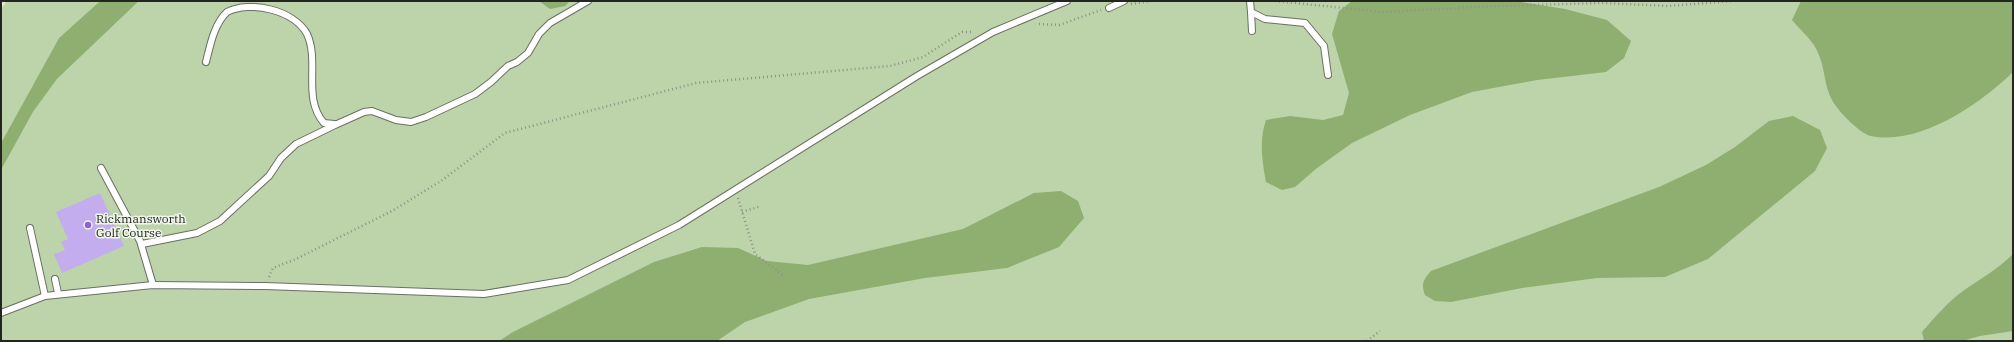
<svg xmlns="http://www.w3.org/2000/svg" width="2014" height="342" viewBox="0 0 2014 342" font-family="'IBM Plex Serif',serif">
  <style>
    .green { fill: #bdd3a9 }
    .forest { fill: #8eaf6f }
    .building { fill: #c3adef }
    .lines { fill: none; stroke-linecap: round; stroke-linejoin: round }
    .service-casing { stroke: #6a7065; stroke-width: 8 }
    .path { stroke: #8e928a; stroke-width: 2.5; stroke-dasharray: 1 3; stroke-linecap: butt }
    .service { stroke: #fff; stroke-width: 6 }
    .poi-dot { fill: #915fd8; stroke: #f0f7ea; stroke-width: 1.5 }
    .labels { text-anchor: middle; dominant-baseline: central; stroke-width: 3; stroke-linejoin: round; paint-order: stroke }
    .poi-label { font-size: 12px; fill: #232521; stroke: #f0f7ea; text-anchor: start }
  </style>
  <rect width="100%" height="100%" fill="#e2e9dd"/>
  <g class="green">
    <path d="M7,1H100L59,38L1,143V9Z"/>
    <path d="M139,1H2013V341H1V170L33,112L57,79Z"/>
  </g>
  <g class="forest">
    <path d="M100,1H139L57,79L33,112L1,170V143L59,38Z"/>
    <path d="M539,1H570L565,6L550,9Z"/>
    <path d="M1352,1H1515L1565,9L1607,20L1631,41L1624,58L1606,72L1537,80L1472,92L1410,115L1352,143L1317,168L1295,187L1282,190L1266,182C1262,160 1259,141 1266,120L1290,116L1323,120L1343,115L1349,93L1332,34L1339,11Z"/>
    <path d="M1801,1H2013V72C1980,104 1920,146 1871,136C1860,134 1837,110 1832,100C1824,86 1825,67 1818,53C1814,41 1800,30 1792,20Z"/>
    <path d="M1793,116L1820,130L1827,148L1815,171L1708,259L1665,277L1597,278L1522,288L1451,302L1435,301L1425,295C1421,284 1423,280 1431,271L1659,187L1706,165L1735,147L1769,121Z"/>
    <path d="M1061,191L1078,201L1084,218L1059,247L1007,268L925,278L809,299L745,322L717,341H499L513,332L654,262L702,247L738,248L767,261L808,265L963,229L1034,193Z"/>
    <path d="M2013,254V331L1980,336L1962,341H1924L1922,332C1934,318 1948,302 1963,291C1980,279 1998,269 2013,254Z"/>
  </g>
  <path class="building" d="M100,193L124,246L62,273L54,254L65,250L61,242L68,239L56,212Z"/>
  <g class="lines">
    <defs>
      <g id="service">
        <path d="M1250,1L1251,12L1265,19L1305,23L1324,46L1328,75"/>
        <path d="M1109,8L1124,1"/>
        <path d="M1251,12L1252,31"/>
        <path d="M206,62C210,46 214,24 227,12C250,0 294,10 307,34C320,62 302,98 324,123L334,124"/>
        <path d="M101,168L140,241L153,285"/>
        <path d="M30,228L45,296"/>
        <path d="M142,244L197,233L220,221L269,176L281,158L296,144L335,125L364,112L372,111L396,120L411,122L426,117L475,94L491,82L508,66L517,62L528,53L539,34L550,23L588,1"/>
        <path d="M55,279L58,293"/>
        <path d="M1,313L45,296L153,285L265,286L484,294L568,280L679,225L917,76L993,32L1067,1"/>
      </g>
    </defs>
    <use href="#service" class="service-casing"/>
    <g class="path">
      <path d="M1275,1L1383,12L1496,6L1602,3L1668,6L1733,1"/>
      <path d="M1131,4L1151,1"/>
      <path d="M1039,24L1059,25L1101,10"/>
      <path d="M738,198L755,254L784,276"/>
      <path d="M742,212L761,206"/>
      <path d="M269,277L273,268L296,259L392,211L441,181L505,133L696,83L890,66L923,57L962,32H973"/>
      <path d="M1367,341L1380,331"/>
    </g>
    <use href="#service" class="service"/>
  </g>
  <circle class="poi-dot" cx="88" cy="225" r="4"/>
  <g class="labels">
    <g class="poi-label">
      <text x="96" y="218">Rickmansworth<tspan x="96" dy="14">Golf Course</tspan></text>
    </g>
  </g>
  <rect width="2014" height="342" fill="none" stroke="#232521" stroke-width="4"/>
</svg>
